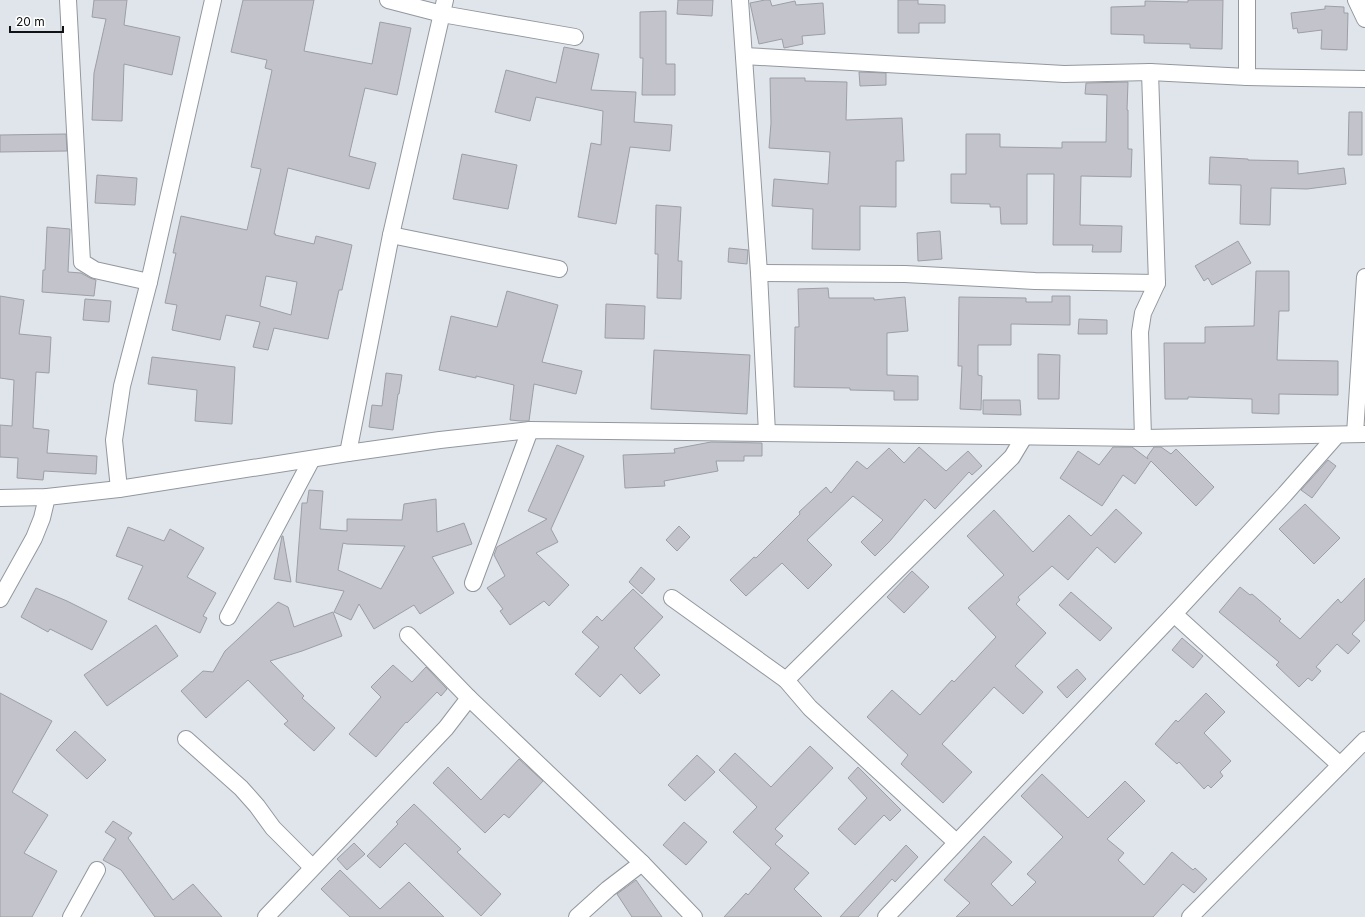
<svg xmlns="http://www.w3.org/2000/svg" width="1365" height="917" viewBox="0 0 1365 917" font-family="Inter,sans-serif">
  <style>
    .building { fill: #c2c3cb; stroke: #9d9ea6; fill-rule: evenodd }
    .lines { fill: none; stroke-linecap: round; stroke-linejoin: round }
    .minor-casing { stroke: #92989e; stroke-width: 18 }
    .minor { stroke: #fff; stroke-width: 16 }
  </style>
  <rect width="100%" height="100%" fill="#e0e5ec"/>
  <g class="building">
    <path d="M94,0H127L124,25L180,37L172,75L124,64L122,121L92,120L94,73L106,19L92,17Z"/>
    <path d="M243,0H314L304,51L372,64L380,22L411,28L397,95L365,88L349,156L376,163L369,189L288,168L274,234H276L275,235L314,244L316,236L352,245L342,290H339L328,339L274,328L268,350L253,347L260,322L226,315L220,340L172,330L177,305L165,303L176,253H173L181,216L247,230L261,169L251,167L272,70L265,68L267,60L231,52ZM266,276L297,282L291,315L260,306Z"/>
    <path d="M678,0H713L712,16L677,14Z"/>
    <path d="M765,0H770L772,6L795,1L796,5L823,3L825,34L802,36L803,44L784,48L782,39L759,44L750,3Z"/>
    <path d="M898,0H918V4L945,5V23H919V33H898Z"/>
    <path d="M1188,0H1223L1222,49L1190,48V44L1144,43V35L1111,34V7L1145,6V1L1188,2Z"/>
    <path d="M1325,6L1344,7V13H1348L1347,50L1321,49L1322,30L1298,33L1297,28L1293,29L1291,13L1325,9Z"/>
    <path d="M666,11V64H675V95H642L643,58H640V12Z"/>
    <path d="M564,47L599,54L591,90L636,92L634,122L672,125L670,151L630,147L616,224L578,217L591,143L601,145L603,111L536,97L530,121L495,112L506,70L556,83Z"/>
    <path d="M859,72L886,73V85L860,86Z"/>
    <path d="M770,78H805V81L847,82L846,120L902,118L904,161H896V207L860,206V250L812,249L813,209L772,206L774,179L828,184L830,152L769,148L771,123Z"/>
    <path d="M1128,82L1127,110H1128V149H1132L1131,177L1081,176L1080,225L1122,226L1121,252H1092L1093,245H1053L1054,174H1027V224H1001L1000,207H990V204L951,203V174H966V134H1000V147L1062,148V142H1106L1107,95L1085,94L1086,83Z"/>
    <path d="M1349,112H1362V155H1348Z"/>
    <path d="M66,134L67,151L0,152V135Z"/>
    <path d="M462,154L517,165L508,209L453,199Z"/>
    <path d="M1210,157L1248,159V160L1298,161V174L1344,168L1346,184L1307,189L1271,188L1270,225L1240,224L1241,185L1209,184Z"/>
    <path d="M97,175L137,178L135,205L95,203Z"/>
    <path d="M656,205L681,207L678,261H682L681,299L657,298L658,254H655Z"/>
    <path d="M47,227L70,229L68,272L81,273L90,278L96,280L94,296L42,292L43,270H45Z"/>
    <path d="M940,231L942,259L918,261L917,233Z"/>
    <path d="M1238,241L1251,263L1212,285L1208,278L1204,281L1195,266Z"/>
    <path d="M729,248L748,250L747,264L728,262Z"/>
    <path d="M1256,271H1289V311H1279L1277,360L1338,361V395L1279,394V414L1252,413V399L1188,397V399H1165L1164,343H1205V327L1254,326Z"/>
    <path d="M828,288L829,298H874V300L905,297L908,331L887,333V375L918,376V400H894V391L850,390V388L794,387L795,327H799L798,289Z"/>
    <path d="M507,291L558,305L542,362L582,371L576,394L534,384L529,421H521L510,420L514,385L476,376V378L439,370L451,316L497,327Z"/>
    <path d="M0,296L24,300L19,334L51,337L49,373L36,372L33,428L49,430L47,453L97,456L96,474L44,471L43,480L17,478L18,458L0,457V425L12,426L14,380L0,378Z"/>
    <path d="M1052,296H1070V325L1011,324V345H978V375L982,376L981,410L960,409L962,366H958L959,297L1026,298V302H1052Z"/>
    <path d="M85,299L111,301L109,322L83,320Z"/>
    <path d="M606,304L645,306L644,339L605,338Z"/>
    <path d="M1079,319L1107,320V334H1078Z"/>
    <path d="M654,350L750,355L747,414L651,409Z"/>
    <path d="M1038,354L1060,355L1059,399H1038Z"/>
    <path d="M152,357L235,367L232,424L195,421L197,390L148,384Z"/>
    <path d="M386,373L402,375L399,394H398L393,430L369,427L372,405L382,406Z"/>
    <path d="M983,400H1020L1021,415L983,414Z"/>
    <path d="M711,442L762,443V456H744V461H716L718,471L664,481L665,486L625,488L623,455L675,453L674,449Z"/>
    <path d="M557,445L584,456L551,529L558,542L536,553L569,585L549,606L544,601L510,625L500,611L503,609L487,588L505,576L494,555L497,547L547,519L528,511Z"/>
    <path d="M919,447L946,471L968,451L982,466L972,475L969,472L935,509L925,499L890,541L875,556L861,542L883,520L853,496L807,540L832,565L808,589L782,563L746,596L730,580L754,557L756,558L800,514L799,512L826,487L831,493L857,461L867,469L889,448L904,463Z"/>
    <path d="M1113,447H1132L1148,459L1147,457L1154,447H1161L1171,454L1176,449L1214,487L1196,506L1151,461L1135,484L1123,475L1102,506L1060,478L1078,451L1099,465Z"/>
    <path d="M1328,460L1336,466L1312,498L1301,490Z"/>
    <path d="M309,490L323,491L320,529L347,531V519L402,520L404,504L436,499L437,532L464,523L472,544L432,557L454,593L420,614L414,605L374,629L359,604L351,620L334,612L344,591L296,582L302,503H307ZM343,543L347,544L405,546L381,589L338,570Z"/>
    <path d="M1305,504L1340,538L1314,564L1279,529Z"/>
    <path d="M1116,509L1142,533L1115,563L1097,547L1068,580L1052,566L1018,597L1020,600L1016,604L1046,633L1015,666L1043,692L1023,714L994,687L942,744L972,772L943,803L901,764L908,755L867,717L892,690L920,715L952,680L954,682L996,637L968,608L1004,575L967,536L994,510L1033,552L1069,515L1091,536Z"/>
    <path d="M679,526L690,537L677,551L666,540Z"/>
    <path d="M128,527L164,541L170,529L204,548L187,577L216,593L203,616L207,618L200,633L128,599L143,566L116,556Z"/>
    <path d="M282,536H283L291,582L274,579Z"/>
    <path d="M641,567L655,579L642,594L629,582Z"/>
    <path d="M912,571L929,587L904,613L887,597Z"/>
    <path d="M1365,578V620L1352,634L1360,641L1348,654L1337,644L1316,667L1321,671L1312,681L1308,678L1299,687L1276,665L1279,662L1219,612L1240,587L1250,595L1252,594L1281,619L1279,621L1300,639L1338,599L1341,603Z"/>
    <path d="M36,588L67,601L107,621L92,650L50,629L48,632L21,617Z"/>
    <path d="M633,589L663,617L634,648L660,675L640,694L621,674L600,697L575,674L599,647L582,632L597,616L602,621Z"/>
    <path d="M1071,592L1112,628L1100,641L1059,605Z"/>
    <path d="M278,602L288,607L294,627L333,612L342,636L302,651L270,661L304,696L302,698L335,728L314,751L284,724L288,721L248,680L206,718L181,691L203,671L213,672L225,651Z"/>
    <path d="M156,625L178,656L107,706L84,675Z"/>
    <path d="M1182,638L1203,656L1193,668L1172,650Z"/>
    <path d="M393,665L412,682L426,667L447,689L441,696L437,692L407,723L406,722L376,757L349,734L381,697L371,687Z"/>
    <path d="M1077,669L1086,679L1067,698L1057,687Z"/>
    <path d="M0,693L52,721L12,792L48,815L24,853L57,871L32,917H0Z"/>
    <path d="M1206,693L1225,712L1204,733L1231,761L1220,772L1223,776L1211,788L1208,785L1204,789L1179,762L1177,764L1155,744L1176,720L1178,722Z"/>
    <path d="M75,731L106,760L87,779L56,750Z"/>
    <path d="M810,746L833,768L775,829L783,836L775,844L809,873L794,889L822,917H724L746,893L748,895L771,868L733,832L757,807L719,770L735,753L771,787Z"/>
    <path d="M697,755L715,772L685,801L668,785Z"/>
    <path d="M519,759L543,781L509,818L504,814L485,833L433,783L448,767L481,800Z"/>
    <path d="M858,767L901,810L890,821L884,815L855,845L838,829L867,798L848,778Z"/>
    <path d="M1042,774L1088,818L1125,781L1145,801L1107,839L1124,853L1118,860L1144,885L1172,852L1193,870L1195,868L1207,879L1194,893L1183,884L1153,917H956L970,903L944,880L984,836L1012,862L991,884L1012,906L1036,882L1027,874L1063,837L1021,796Z"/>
    <path d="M414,804L461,849L457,852L501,894L481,916L405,843L380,868L367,856L398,824L396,822Z"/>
    <path d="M113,821L132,833L128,838L173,900L193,884L222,917H155L121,870L103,860L116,839L105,832Z"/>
    <path d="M684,822L707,842L686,865L663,845Z"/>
    <path d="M354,843L365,854L347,870L337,859Z"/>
    <path d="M906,845L918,857L895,882L892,879L858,917H840Z"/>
    <path d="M340,870L380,909L409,882L444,917H350L321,889Z"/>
    <path d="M636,880L662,917H632L617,894Z"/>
  </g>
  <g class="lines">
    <defs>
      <g id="minor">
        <path d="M68,0L82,262L95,270L149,282"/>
        <path d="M388,0L442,14L575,37"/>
        <path d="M740,0L759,273L767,433"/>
        <path d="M1247,0V77"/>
        <path d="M1356,0L1365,19"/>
        <path d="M744,56L1064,74L1150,72L1247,77L1365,79"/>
        <path d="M391,235L559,269"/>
        <path d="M759,273L905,274L1035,281L1157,283"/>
        <path d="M1355,434L1365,277"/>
        <path d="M1143,438L1140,332L1143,313L1157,283L1150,72"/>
        <path d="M348,453L391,235L445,0"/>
        <path d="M119,489L114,440L122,386L149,282L213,0"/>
        <path d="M0,498L47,497L119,489L348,453L440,440L530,430L1143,438L1365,434"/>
        <path d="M473,583L530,430"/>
        <path d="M672,598L786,680L810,708L956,842"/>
        <path d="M0,599L34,538L42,518L47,497"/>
        <path d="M1174,614L1340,765"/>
        <path d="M228,617L312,459"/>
        <path d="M408,635L469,698L642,863L694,917"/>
        <path d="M786,680L1012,457L1024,437"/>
        <path d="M186,739L241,788L257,806L273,828L312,867"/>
        <path d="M71,917L97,870"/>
        <path d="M266,917L446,728L469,698"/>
        <path d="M577,917L608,889L642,863"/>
        <path d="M886,917L1174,614L1285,494L1337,435"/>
        <path d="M1190,917L1365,740"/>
      </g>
    </defs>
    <use href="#minor" class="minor-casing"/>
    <use href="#minor" class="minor"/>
  </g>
  <path d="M10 26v6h53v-6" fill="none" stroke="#101214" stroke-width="2"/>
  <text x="16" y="26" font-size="12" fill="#101214" stroke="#ffffff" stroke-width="3" paint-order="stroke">20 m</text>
</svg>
